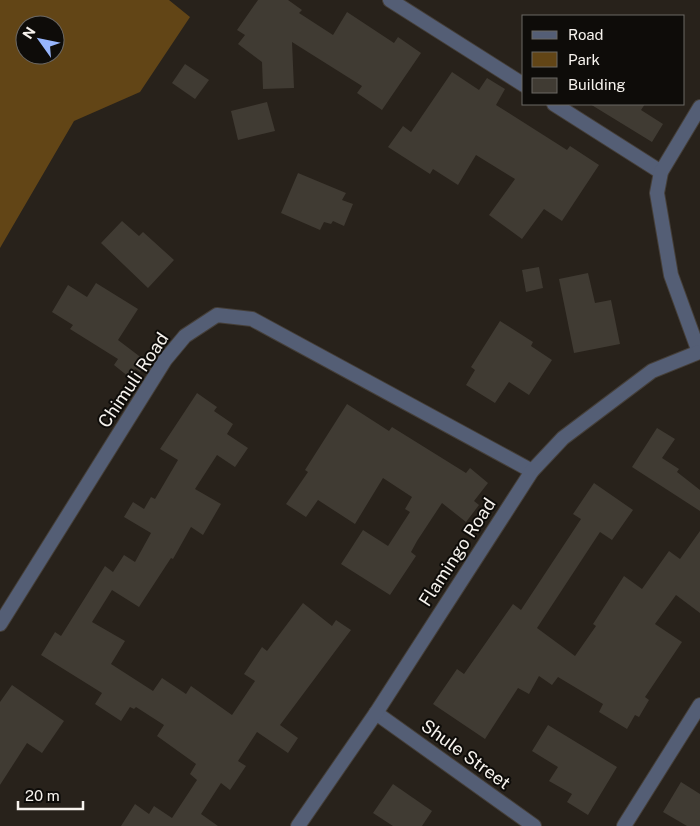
<svg xmlns="http://www.w3.org/2000/svg" width="700" height="826" viewBox="0 0 700 826" font-family="'Public Sans',sans-serif">
  <style>
    .green { fill: #624516; fill-rule: evenodd }
    .building { fill: #403b33 }
    .lines { fill: none; stroke-linecap: round; stroke-linejoin: round }
    .minor-casing { stroke: #453f39; stroke-width: 16 }
    .minor { stroke: #545e75; stroke-width: 14 }
    .labels { text-anchor: middle; dominant-baseline: central; stroke-width: 4; stroke-linejoin: round; paint-order: stroke }
    .street-label { font-size: 18px; fill: #f7f3ee; stroke: #0e0c09 }
  </style>
  <rect width="100%" height="100%" fill="#28221b"/>
  <path class="green" d="M0,0H169L190,17L140,92L74,121L0,248ZM25,25H55V55H25Z"/>
  <g class="building">
    <path d="M258,0H288L302,10L299,13L333,35L347,12L394,43L398,37L421,53L382,110L357,93L362,86L292,42L294,88L263,89L262,62L238,44L245,35L237,30Z"/>
    <path d="M185,64L209,80L195,99L172,83Z"/>
    <path d="M452,72L479,90L487,78L505,89L496,105L567,150L570,146L599,165L562,221L544,209L522,239L489,215L515,179L476,155L458,185L433,169L430,174L388,147L403,126L411,132Z"/>
    <path d="M267,102L275,131L238,140L231,111Z"/>
    <path d="M590,104H645L641,110L663,124L652,142Z"/>
    <path d="M298,173L346,193L342,200L353,204L344,226L333,221L331,224L324,222L320,230L281,213Z"/>
    <path d="M122,221L139,236L143,232L174,260L148,288L101,243Z"/>
    <path d="M539,267L543,288L526,292L522,270Z"/>
    <path d="M588,273L595,303L611,300L620,344L574,353L559,279Z"/>
    <path d="M96,283L138,309L118,340L147,362L140,372L135,369L129,377L114,365L118,359L70,329L73,325L52,312L68,285L87,297Z"/>
    <path d="M500,321L533,342L531,346L552,360L529,395L509,382L495,403L466,385L475,370L471,367Z"/>
    <path d="M197,393L217,407L214,411L233,424L227,434L248,448L235,467L217,455L195,489L221,504L203,535L191,527L173,559L171,558L139,607L112,590L92,622L125,641L111,664L153,691L162,678L186,694L191,686L232,715L255,681L244,674L262,647L267,651L303,603L332,626L336,620L351,630L280,725L298,738L288,753L257,732L238,761L246,766L230,790L221,783L201,814L218,826H121L135,804L149,814L154,806L172,818L197,780L190,774L196,764L157,736L164,725L136,707L134,709L130,707L121,721L95,704L102,693L41,655L55,632L61,636L105,566L113,572L124,555L135,562L151,533L124,517L133,502L144,509L151,497L155,499L178,460L160,449Z"/>
    <path d="M347,404L389,431L392,427L466,473L470,468L488,483L474,501L479,505L466,522L442,503L417,541L411,552L416,556L390,595L341,564L363,530L388,546L410,512L405,509L412,497L383,478L355,524L318,500L306,517L286,504L308,472L305,470Z"/>
    <path d="M657,428L675,439L662,458L679,469L677,472L700,490V511L632,467Z"/>
    <path d="M594,483L633,510L612,540L600,532L537,628L575,656L596,626L593,624L624,576L642,589L669,551L680,559L700,531V613L676,595L655,624L682,642L645,697L649,700L639,717L635,715L627,729L599,712L603,704L558,677L552,685L539,676L529,694L518,688L485,739L433,704L457,669L464,674L513,604L521,610L581,519L573,514Z"/>
    <path d="M12,685L64,721L42,753L27,743L0,785V702Z"/>
    <path d="M548,725L617,767L588,815L567,802L572,794L549,781L558,767L532,751Z"/>
    <path d="M681,782L700,794V826H687L663,812Z"/>
    <path d="M393,784L432,811L422,826H393L373,813Z"/>
  </g>
  <g class="lines">
    <defs>
      <g id="minor">
        <path d="M390,0L524,85"/>
        <path d="M554,104L661,172"/>
        <path d="M699,352L671,275L657,193L661,172L700,107"/>
        <path d="M0,624L165,360L185,336L217,315L252,319L532,471"/>
        <path d="M376,713L534,826"/>
        <path d="M298,826L376,713L532,471L563,438L652,371L699,352"/>
        <path d="M624,826L700,705"/>
      </g>
    </defs>
    <use href="#minor" class="minor-casing"/>
    <use href="#minor" class="minor"/>
  </g>
  <g class="labels">
    <g class="street-label">
      <text transform="translate(133 380) rotate(-56)">Chimuli Road</text>
      <text transform="translate(457 552) rotate(-57)">Flamingo Road</text>
      <text transform="translate(466 754) rotate(36)">Shule Street</text>
    </g>
  </g>
  <rect x="522" y="15" width="162" height="90" fill="#0e0c09" stroke="#6b6865"/>
  <rect x="532" y="31" width="25" height="8" fill="#545e75" stroke="#6b6865"/>
  <text x="568" y="40" font-size="15" fill="#f7f3ee">Road</text>
  <rect x="532" y="52" width="25" height="15" fill="#624516" stroke="#6b6865"/>
  <text x="568" y="65" font-size="15" fill="#f7f3ee">Park</text>
  <rect x="532" y="78" width="25" height="15" fill="#403b33" stroke="#6b6865"/>
  <text x="568" y="90" font-size="15" fill="#f7f3ee">Building</text>
  <g transform="translate(40 40) rotate(303)"><circle r="24" fill="#0e0c09" stroke="#6b6865"/>
  <path d="M0-4L9 19L0 12L-9 19Z" fill="#97b6fd"/>
  <text y="-8" font-size="14" font-weight="bold" text-anchor="middle" fill="#f7f3ee">N</text>
  </g>
  <path d="M18 801v8h65v-8" fill="none" stroke="#f7f3ee" stroke-width="2.5"/>
  <text x="25" y="801" font-size="15" fill="#f7f3ee" stroke="#0e0c09" stroke-width="4" paint-order="stroke">20 m</text>
</svg>
